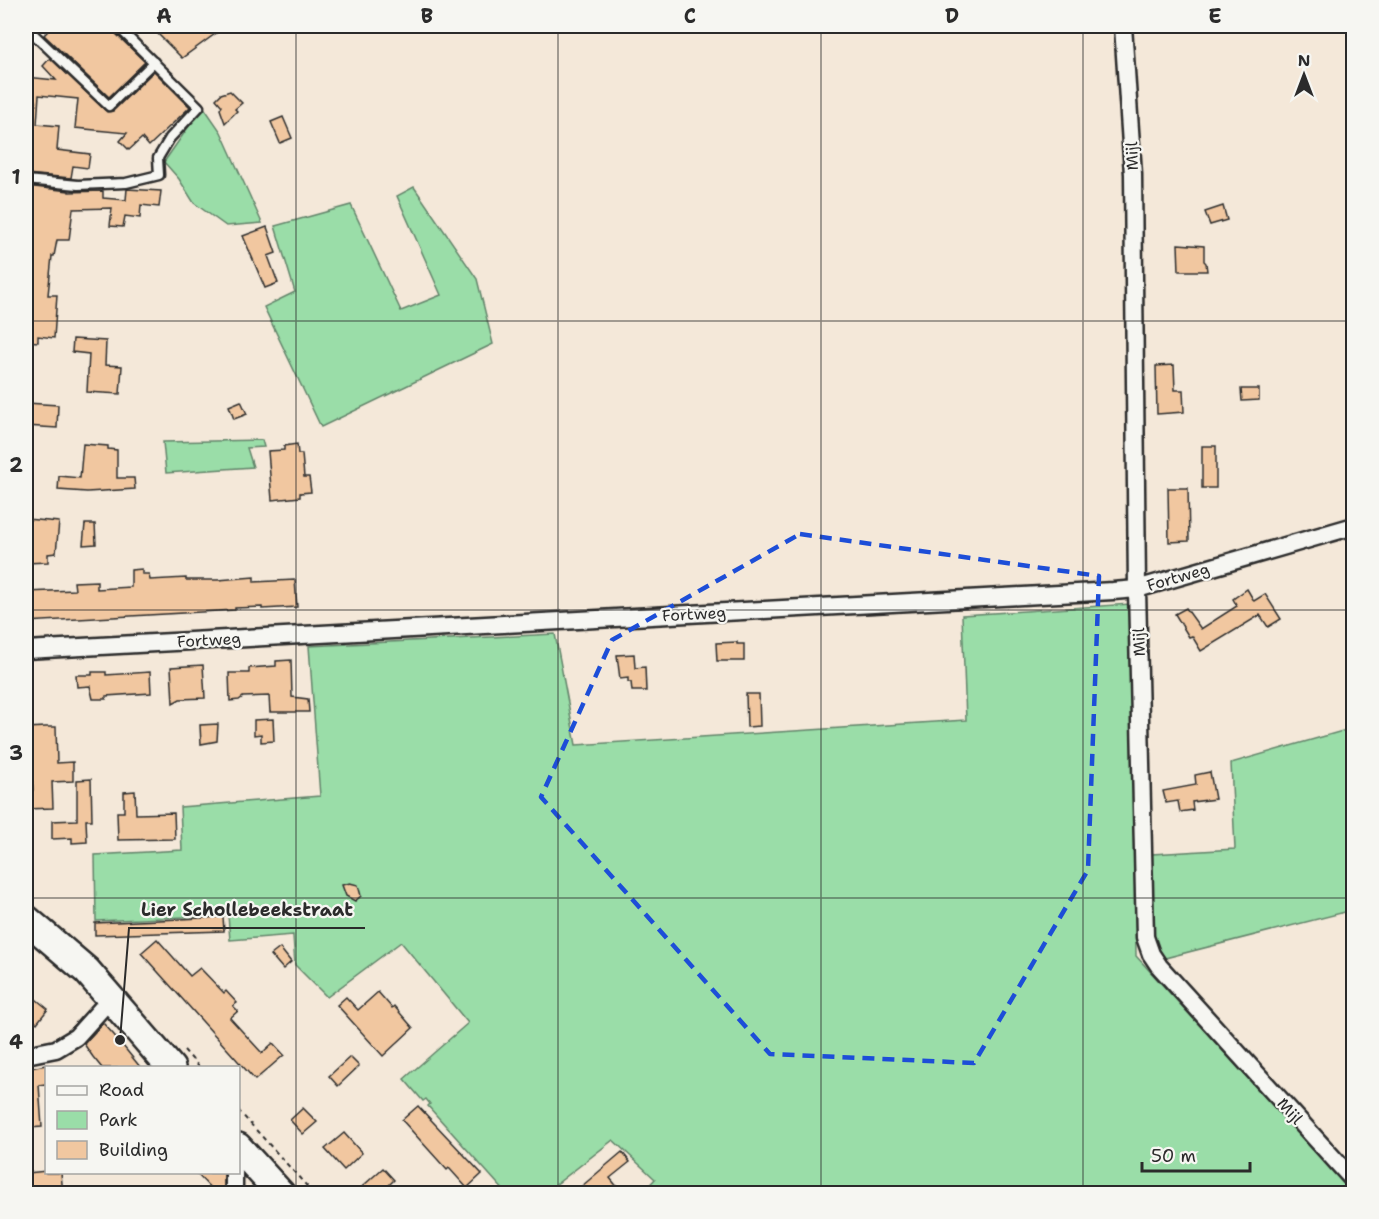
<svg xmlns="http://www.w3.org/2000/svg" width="1379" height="1219" viewBox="0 0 1379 1219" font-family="'Shantell Sans',sans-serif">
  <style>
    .green { fill: #9adda8; stroke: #62846a; stroke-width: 1.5 }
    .building { fill: #f1c7a0; stroke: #2b2b2b; stroke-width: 1.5 }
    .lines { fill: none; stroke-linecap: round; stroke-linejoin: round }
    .service-casing { stroke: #2b2b2b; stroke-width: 13 }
    .minor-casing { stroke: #2b2b2b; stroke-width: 21 }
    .primary-casing { stroke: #2b2b2b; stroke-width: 32 }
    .path { stroke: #2b2b2b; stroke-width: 2; stroke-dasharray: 4.5 4.5; stroke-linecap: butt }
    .service { stroke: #f6f6f2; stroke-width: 8 }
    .minor { stroke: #f6f6f2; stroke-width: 16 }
    .primary { stroke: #f6f6f2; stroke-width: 27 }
    .marked { fill: none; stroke: #1d4ed8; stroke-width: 4.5; stroke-dasharray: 12 8; stroke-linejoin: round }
    .grid { fill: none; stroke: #2b2b2b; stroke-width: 1.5; stroke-opacity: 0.55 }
    .labels { text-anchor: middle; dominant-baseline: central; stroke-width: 4.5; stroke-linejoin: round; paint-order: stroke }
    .street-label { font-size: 16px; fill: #2b2b2b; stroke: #f6f6f2 }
    .leader { fill: none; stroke: #2b2b2b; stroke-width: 2 }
    .callout-dot { fill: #2b2b2b; stroke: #f6f6f2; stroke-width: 2 }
    .callout-label { font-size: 18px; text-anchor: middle; font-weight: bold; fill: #2b2b2b; stroke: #f6f6f2; stroke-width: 4.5; stroke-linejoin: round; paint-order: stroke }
    .neatline { fill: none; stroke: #2b2b2b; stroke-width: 2 }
    .grid-label { font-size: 20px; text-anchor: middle; font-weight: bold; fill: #2b2b2b }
  </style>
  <rect width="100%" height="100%" fill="#f4e8d9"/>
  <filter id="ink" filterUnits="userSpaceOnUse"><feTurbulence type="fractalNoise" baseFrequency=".0167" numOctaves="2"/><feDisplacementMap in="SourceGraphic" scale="12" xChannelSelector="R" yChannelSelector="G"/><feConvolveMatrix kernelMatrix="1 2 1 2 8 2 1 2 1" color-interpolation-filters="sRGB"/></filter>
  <g filter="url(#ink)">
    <g class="green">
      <path d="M203,106L221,132L262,223L226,226L194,203L179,179L164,162Z"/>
      <path d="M414,187L477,279L493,344L321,427L264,307L295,292L275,226L351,205L401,311L441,295L397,196Z"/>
      <path d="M262,440L264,447L247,448L253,467L166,473L163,442Z"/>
      <path d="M1131,604L1136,956L1353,1193H642L655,1179L613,1140L545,1193H506L428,1106L430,1104L426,1099L423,1101L404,1079L468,1023L401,942L327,997L295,965L293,935L230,940L228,915L96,921L95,855L182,850L180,807L320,796L309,646L555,634L576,745L966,720L962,615Z"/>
      <path d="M1353,728V910L1161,959L1154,941L1152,854L1235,849L1231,763Z"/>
    </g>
    <g class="building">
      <path d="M53,26H111L113,31L145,62L109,97L44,35Z"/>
      <path d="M150,26H226L182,58Z"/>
      <path d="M50,58L107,112L113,111L154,71L190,107L149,146L142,138L129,150L120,141L127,133L75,128L78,99L39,95L37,124L59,126L57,150L90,154L88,168L73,166L71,178L26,174V77L56,80L43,66Z"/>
      <path d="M230,91L242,103L235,109L237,111L225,123L220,109L222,106L216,99L221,94Z"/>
      <path d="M283,117L292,138L280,143L271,122Z"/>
      <path d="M26,186L69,191V192L103,191V198L126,200L127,189L161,191L159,207L141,205L140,218L125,216L123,227L110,226L112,208L73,209L69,240H57L54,256H52L48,295H57L54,338L38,336V342L26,341V263L31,206H26Z"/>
      <path d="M1223,206L1227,220L1210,225L1205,212Z"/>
      <path d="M267,227L276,253L268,256L278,283L265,288L243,236Z"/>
      <path d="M1178,244L1204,246V261L1206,263L1207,271H1179Z"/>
      <path d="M73,339L106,341L105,365L122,366L120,394L87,392L89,354L72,352Z"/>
      <path d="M1174,365L1175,390H1183L1184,412L1157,414L1156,366Z"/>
      <path d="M1241,389H1259V400L1242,401Z"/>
      <path d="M241,401L247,414L234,419L229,406Z"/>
      <path d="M26,403L58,405L57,428L26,426Z"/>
      <path d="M83,444L108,446V449L117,450V478H134L135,489L87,492L58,490L59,476L80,478Z"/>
      <path d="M297,444L298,454H302L304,477H309L311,492L300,493V497L272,500L268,451L284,450V446Z"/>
      <rect x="1202" y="446" width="14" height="42"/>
      <path d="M1168,488H1188L1189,541L1169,542Z"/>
      <path d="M26,519L59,522L56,553L48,554V562L26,563Z"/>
      <path d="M85,524H95L96,544L83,545Z"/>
      <path d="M142,569V574H149L150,580L186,578V580H218L254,577V582L295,580L297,607L262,609V607L235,608V610L26,622V592L75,590L74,582L97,581V589L131,587V570Z"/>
      <path d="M1247,589L1254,601L1265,594L1281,619L1268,627L1260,615L1201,651L1192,636L1189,637L1175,614L1186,608L1201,629L1237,606L1233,599Z"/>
      <path d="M737,642V644H744V661H717L716,643Z"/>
      <path d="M634,654L635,668L645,667L646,691H632L631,682H628V678L620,679L617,655Z"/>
      <path d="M291,660L292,697L308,699L309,712H270L269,696L243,697L239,700L230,701L229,673H249V668L276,666V661Z"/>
      <path d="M203,665L205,698L180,699L173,703L171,667Z"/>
      <path d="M92,672H106V675L150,672L151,693L106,696V699H93L90,686L77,687L76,675H92Z"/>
      <path d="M746,694H759L760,726L747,727Z"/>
      <path d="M273,719L274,741L261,742V734L254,735V720Z"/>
      <path d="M218,724L217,741L201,744L200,725Z"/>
      <path d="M46,727H56L57,763L73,762V781L52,782L53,808L26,809V790H33L30,747L26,748V728Z"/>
      <path d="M1210,772L1215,799L1192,802L1193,810L1180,812L1178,801L1166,803L1163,791L1196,785L1195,775Z"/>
      <path d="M91,779L92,820H86L87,842L72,843V838L52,839V821L77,820V780Z"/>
      <path d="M135,791L136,814L174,813L175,839L118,840L117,812H124V792Z"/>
      <path d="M350,883L358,885L361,896L355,901L346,896L342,885Z"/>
      <path d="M223,917L224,931L95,935V923Z"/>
      <path d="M157,939L190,976L200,968L224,993L226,991L237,1003L233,1006L238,1011L230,1018L262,1053L273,1043L284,1055L255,1080L141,953Z"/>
      <path d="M280,948L291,962L283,969L271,955Z"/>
      <path d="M26,991L48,1009L37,1023L26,1014Z"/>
      <path d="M378,992L392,1008L394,1006L413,1028L383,1056L337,1005L346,997L358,1010Z"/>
      <path d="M103,1023L114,1035L141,1068H102L93,1057L84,1044Z"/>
      <path d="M350,1057L359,1066L338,1086L329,1076Z"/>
      <path d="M46,1065V1084L39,1085L42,1127L29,1128L28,1117L26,1118V1069Z"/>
      <path d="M418,1106L482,1174L467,1188L449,1168L447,1170L402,1120Z"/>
      <path d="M303,1108L317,1122L303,1134L290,1120Z"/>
      <path d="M344,1133L362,1153L344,1170L325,1149Z"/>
      <path d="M622,1152L630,1162L610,1178L623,1194H588L582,1186Z"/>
      <path d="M383,1168L394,1180L389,1185L396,1194H354Z"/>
      <path d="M46,1171V1173H61L63,1194H31L28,1173Z"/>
      <path d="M196,1173H224V1194H216Z"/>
    </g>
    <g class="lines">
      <defs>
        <g id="service">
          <path d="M26,27L109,106L154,62"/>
          <path d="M26,180L78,185L126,183L159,175L158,158L170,138L199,107L117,26"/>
        </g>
        <g id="minor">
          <path d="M1123,26L1133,174L1137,589L1145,937L1151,954L1159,966L1354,1181"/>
          <path d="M26,650L1113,591L1137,589L1354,526"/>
          <path d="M26,1055L56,1049L76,1037L112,997"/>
          <path d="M234,1172V1194"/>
        </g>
        <g id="primary">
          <path d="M26,919L87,971L171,1068"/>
          <path d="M238,1147L281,1194"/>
        </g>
      </defs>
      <use href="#service" class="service-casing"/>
      <use href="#minor" class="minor-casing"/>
      <use href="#primary" class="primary-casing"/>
      <g class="path">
        <path d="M26,892L34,900"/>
        <path d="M184,1050L200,1068"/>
        <path d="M238,1110L314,1194"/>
      </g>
      <use href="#service" class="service"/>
      <use href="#minor" class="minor"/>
      <use href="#primary" class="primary"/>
    </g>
  </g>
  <path class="marked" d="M800,534L1099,576L1088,870L974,1063L770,1054L541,797L612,640Z"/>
  <path class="grid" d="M296,26V1194M558,26V1194M821,26V1194M1083,26V1194M26,321H1354M26,610H1354M26,898H1354"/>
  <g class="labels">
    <g class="street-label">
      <text transform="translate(1132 156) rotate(-92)">Mijl</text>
      <text transform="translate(1178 577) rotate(-16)">Fortweg</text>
      <text transform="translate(694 614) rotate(-3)">Fortweg</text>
      <text transform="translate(209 640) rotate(-3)">Fortweg</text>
      <text transform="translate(1139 642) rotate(-92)">Mijl</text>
      <text transform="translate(1290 1111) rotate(48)">Mijl</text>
    </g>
  </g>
  <path class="leader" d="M120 1040L129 928H365"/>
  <circle class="callout-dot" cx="120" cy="1040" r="6"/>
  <g class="callout-label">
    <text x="247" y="916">Lier Schollebeekstraat</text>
  </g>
  <rect width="1379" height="1219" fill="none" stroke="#f6f6f2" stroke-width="66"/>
  <rect x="45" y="1066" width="195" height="108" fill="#f6f6f2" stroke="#a5a5a2" stroke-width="1.5"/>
  <rect x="57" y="1086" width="30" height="9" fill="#f6f6f2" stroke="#a5a5a2" stroke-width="1.5"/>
  <text x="99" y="1096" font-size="18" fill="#2b2b2b">Road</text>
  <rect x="57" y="1111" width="30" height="18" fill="#9adda8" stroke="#a5a5a2" stroke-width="1.5"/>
  <text x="99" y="1126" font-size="18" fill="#2b2b2b">Park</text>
  <rect x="57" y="1141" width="30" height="18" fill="#f1c7a0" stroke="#a5a5a2" stroke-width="1.5"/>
  <text x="99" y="1156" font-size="18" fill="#2b2b2b">Building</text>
  <g transform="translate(1304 75)" stroke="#f6f6f2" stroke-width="4.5" paint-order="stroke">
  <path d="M0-4.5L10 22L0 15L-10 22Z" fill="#2b2b2b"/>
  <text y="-9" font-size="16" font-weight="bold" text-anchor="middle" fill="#2b2b2b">N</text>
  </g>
  <path d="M1142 1162v9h108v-9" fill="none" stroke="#2b2b2b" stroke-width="3"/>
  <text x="1151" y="1162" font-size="18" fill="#2b2b2b" stroke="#f6f6f2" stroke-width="4.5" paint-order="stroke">50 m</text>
  <rect x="33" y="33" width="1313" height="1153" class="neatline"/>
  <g class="grid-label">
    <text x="164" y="23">A</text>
    <text x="427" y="23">B</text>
    <text x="690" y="23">C</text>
    <text x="952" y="23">D</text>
    <text x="1215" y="23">E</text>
    <text x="16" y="184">1</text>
    <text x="16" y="472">2</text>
    <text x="16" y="760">3</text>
    <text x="16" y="1049">4</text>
  </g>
</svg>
